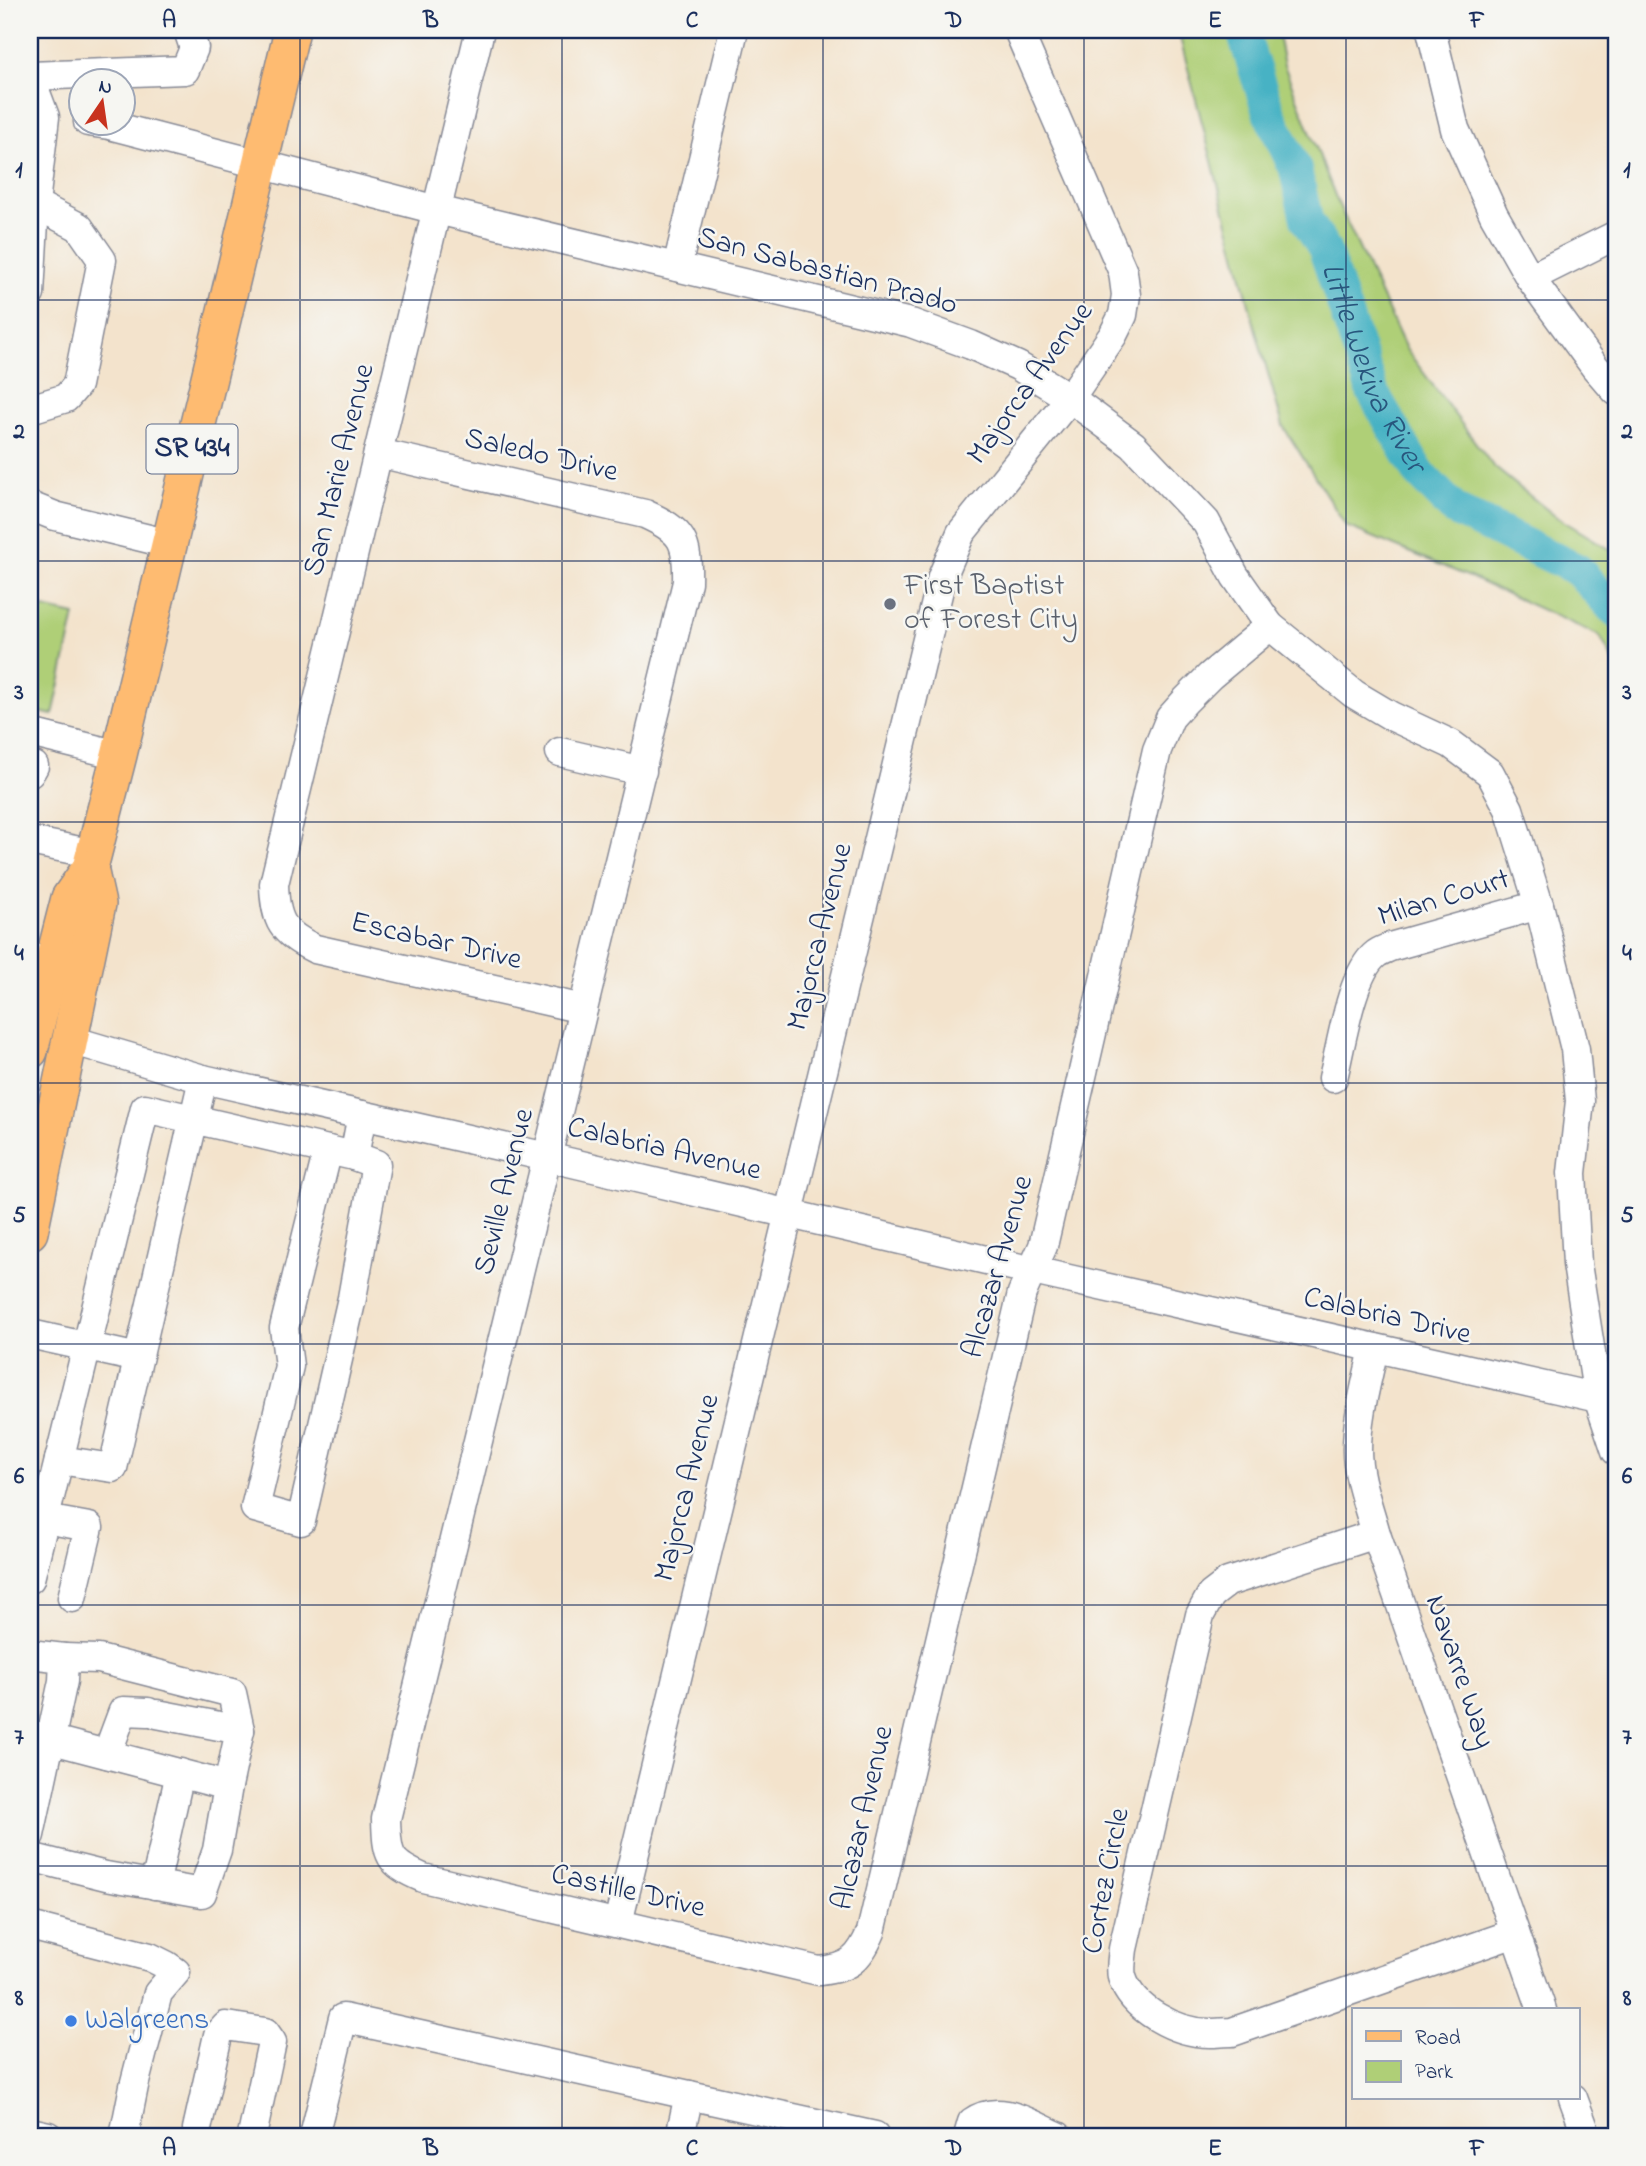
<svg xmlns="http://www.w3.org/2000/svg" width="1646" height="2166" viewBox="0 0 1646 2166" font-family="'Indie Flower',sans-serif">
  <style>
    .green { fill: #afcf77; stroke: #657f6a; stroke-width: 2 }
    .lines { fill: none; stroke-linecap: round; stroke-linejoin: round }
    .river { stroke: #46b2c4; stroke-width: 33 }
    .minor-casing { stroke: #878995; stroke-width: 31 }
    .major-casing { stroke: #878995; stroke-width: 38 }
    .minor { stroke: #fff; stroke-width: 28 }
    .major { stroke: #febb71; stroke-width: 35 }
    .grid { fill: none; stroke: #1b2f5e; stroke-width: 2; stroke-opacity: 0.55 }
    .worship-dot { fill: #6b7280; stroke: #f6f6f2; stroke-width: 2.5 }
    .shop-dot { fill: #3f7fe0; stroke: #f6f6f2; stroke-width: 2.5 }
    .labels { text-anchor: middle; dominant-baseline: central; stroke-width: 5; stroke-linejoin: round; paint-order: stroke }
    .shield { fill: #f6f6f2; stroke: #5d6b8a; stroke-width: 2 }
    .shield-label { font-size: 28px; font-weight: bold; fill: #1b2f5e }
    .street-label { font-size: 30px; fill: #1b2f5e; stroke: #f6f6f2 }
    .worship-label { font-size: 30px; fill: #5b616d; stroke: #f6f6f2; text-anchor: start }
    .shop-label { font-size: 30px; fill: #366cbe; stroke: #f6f6f2; text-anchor: start }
    .water-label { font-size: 32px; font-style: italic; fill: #28567d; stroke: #f6f6f2 }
    .neatline { fill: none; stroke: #1b2f5e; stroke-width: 2.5 }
    .grid-label { font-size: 23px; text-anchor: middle; font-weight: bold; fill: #1b2f5e }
  </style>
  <rect width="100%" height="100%" fill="#f6f6f2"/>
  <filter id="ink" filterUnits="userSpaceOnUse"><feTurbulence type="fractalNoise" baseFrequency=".0143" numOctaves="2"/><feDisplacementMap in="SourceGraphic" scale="14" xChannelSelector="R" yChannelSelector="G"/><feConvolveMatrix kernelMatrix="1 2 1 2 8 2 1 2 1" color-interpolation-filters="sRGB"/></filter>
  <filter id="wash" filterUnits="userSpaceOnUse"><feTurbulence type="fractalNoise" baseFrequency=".00686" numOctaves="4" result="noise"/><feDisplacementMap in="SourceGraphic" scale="28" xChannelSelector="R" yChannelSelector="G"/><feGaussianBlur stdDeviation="1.57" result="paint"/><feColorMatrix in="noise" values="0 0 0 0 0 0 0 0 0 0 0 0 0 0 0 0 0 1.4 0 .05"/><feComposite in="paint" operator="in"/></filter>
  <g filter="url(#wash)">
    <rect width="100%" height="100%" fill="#f3e3cc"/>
    <g class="green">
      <path d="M1178,30H1277L1284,65L1338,203L1406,349L1493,466L1555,516L1616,553V666L1600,636L1472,578L1346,526L1283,426L1256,331Z"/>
      <path d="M30,605L75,615L53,715L30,710Z"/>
    </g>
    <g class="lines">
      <path class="river" id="s1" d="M1242,30L1269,113L1295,168L1307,221L1324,248L1373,393L1419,473L1455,510L1578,570L1616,612"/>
    </g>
  </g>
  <g filter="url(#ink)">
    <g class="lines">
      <defs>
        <g id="minor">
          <path d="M480,30L274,884C275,921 282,933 315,949L583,1009"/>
          <path d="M1431,30L1455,129L1494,215L1530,278L1595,367L1616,391"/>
          <path d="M30,76L185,70L194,48L188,30"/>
          <path d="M30,77L45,117L35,204L30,294"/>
          <path d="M88,122L109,125L437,210L911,323L971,345L1018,366L1070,398L1133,445L1206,522L1235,576L1270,626L1354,694L1391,716L1451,744L1490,773L1509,809L1539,905L1575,1049L1580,1101L1572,1173L1577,1264L1598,1398L1616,1451"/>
          <path d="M677,267L734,30"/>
          <path d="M1530,278L1616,235"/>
          <path d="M30,409L66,398L77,385L102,260L79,227L35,204"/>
          <path d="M378,453L645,514C683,531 688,541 687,582L386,1819C387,1856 388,1863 423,1878L819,1971C849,1968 859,1960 871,1932L1022,1293L1043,1246L1157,750L1170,718L1186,700L1210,676L1270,626"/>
          <path d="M30,506L55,516L170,544"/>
          <path d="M30,733L119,755"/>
          <path d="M560,752L642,771"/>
          <path d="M30,773L34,766"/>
          <path d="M30,841L94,854"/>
          <path d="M30,957L52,962"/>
          <path d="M71,1040L203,1079L547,1157L1033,1271L1598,1398"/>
          <path d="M1333,1078C1341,1047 1351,973 1376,954C1380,951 1386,949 1390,947L1539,905"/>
          <path d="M328,1150L284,1328L289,1366L255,1508L301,1521L352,1298L376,1164L354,1156"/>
          <path d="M30,1334L138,1358"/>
          <path d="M1374,1348C1367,1382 1357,1415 1357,1450C1357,1478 1369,1507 1376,1534L1542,2010"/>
          <path d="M59,1460L113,1468L203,1079"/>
          <path d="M30,1511L45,1519L89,1527L72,1598"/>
          <path d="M1376,1534L1228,1582L1211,1595L1200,1615L1123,1949C1122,1958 1120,1969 1122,1977C1132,2010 1177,2033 1210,2033C1217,2033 1225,2032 1232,2032L1515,1933"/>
          <path d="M30,1579L145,1108L354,1156L362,1115"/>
          <path d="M30,1654L64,1658L63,1681L30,1835"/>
          <path d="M64,1658L99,1659L232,1693L240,1730"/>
          <path d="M157,1714L240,1730L228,1786"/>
          <path d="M30,1734L228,1786L217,1850L202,1893L106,1876L30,1857"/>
          <path d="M107,1754L123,1711L148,1712"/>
          <path d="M155,1885L180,1773"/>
          <path d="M618,1923L942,577L961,533L1070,398L1113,335L1123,315L1126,295L1123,272L1018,30"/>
          <path d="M30,1926L150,1957L166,1965L176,1972L158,1993L134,2086L124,2136"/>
          <path d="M1573,2098L1587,2136"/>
          <path d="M197,2129L218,2035L226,2026L265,2032L272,2042L252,2136"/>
          <path d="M30,2132L48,2136"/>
          <path d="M314,2136L343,2018L689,2095"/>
          <path d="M680,2136L689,2095L875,2136"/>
          <path d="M968,2136L972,2122C1000,2102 1030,2124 1058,2136"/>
        </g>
        <g id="major">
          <path d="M30,1051L69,898L90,868L119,755L292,30"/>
          <path d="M30,1232L98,904L90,868"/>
        </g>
      </defs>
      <use href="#minor" class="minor-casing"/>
      <use href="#major" class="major-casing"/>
      <use href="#minor" class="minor"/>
      <use href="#major" class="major"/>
    </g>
  </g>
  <path class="grid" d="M300,30V2136M562,30V2136M823,30V2136M1084,30V2136M1346,30V2136M30,300H1616M30,561H1616M30,822H1616M30,1083H1616M30,1344H1616M30,1605H1616M30,1866H1616"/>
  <circle class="worship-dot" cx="890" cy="604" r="7"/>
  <circle class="shop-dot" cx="71" cy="2021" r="7"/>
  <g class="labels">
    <rect class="shield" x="146.5" y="424.5" width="91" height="49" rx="5"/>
    <g class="shield-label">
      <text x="192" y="449">SR 434</text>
    </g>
    <g class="street-label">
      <text transform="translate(827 272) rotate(15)">San Sabastian Prado</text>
      <text transform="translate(1031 384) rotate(-54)">Majorca Avenue</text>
      <text transform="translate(541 456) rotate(13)">Saledo Drive</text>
      <text transform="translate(340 470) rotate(-76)">San Marie Avenue</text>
      <text transform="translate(1444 899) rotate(-17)">Milan Court</text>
      <text transform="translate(821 937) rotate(-76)">Majorca Avenue</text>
      <text transform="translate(436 942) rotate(13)">Escabar Drive</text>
      <text transform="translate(664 1150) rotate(13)">Calabria Avenue</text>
      <text transform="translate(505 1192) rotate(-76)">Seville Avenue</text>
      <text transform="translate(999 1267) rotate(-74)">Alcazar Avenue</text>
      <text transform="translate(1387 1317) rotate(13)">Calabria Drive</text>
      <text transform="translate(688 1488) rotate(-76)">Majorca Avenue</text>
      <text transform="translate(1459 1672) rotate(71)">Navarre Way</text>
      <text transform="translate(864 1818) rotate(-77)">Alcazar Avenue</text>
      <text transform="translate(1107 1881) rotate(-79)">Cortez Circle</text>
      <text transform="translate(628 1892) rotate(13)">Castille Drive</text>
    </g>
    <g class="worship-label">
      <text x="904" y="587">First Baptist<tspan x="904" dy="34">of Forest City</tspan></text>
    </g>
    <g class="shop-label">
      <text x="85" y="2021">Walgreens</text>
    </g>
    <g class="water-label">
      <text stroke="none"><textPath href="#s1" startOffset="364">Little Wekiva River</textPath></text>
    </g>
  </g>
  <rect width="1646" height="2166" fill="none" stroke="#f6f6f2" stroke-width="77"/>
  <rect x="1352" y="2008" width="228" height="91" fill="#f6f6f2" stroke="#9ea6b7" stroke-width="2"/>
  <rect x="1366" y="2031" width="35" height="10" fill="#febb71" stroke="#9ea6b7" stroke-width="2"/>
  <text x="1415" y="2044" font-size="21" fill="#1b2f5e">Road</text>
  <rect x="1366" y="2061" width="35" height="21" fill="#afcf77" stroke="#9ea6b7" stroke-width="2"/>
  <text x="1415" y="2078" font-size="21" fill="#1b2f5e">Park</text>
  <g transform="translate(102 102) rotate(13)"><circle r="33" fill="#f6f6f2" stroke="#9ea6b7" stroke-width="2"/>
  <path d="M0-5L12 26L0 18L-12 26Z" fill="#c8321e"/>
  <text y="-10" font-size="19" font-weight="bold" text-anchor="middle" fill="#1b2f5e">N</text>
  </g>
  <rect x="38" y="38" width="1570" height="2090" class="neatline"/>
  <g class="grid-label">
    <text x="169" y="27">A</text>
    <text x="431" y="27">B</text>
    <text x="692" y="27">C</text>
    <text x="954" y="27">D</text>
    <text x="1215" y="27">E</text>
    <text x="1477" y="27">F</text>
    <text x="19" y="177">1</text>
    <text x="1627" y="177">1</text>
    <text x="19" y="438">2</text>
    <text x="1627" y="438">2</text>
    <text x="19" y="699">3</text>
    <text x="1627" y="699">3</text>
    <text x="19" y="960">4</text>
    <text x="1627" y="960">4</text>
    <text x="19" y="1222">5</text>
    <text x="1627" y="1222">5</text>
    <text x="19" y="1483">6</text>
    <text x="1627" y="1483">6</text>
    <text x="19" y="1744">7</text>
    <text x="1627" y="1744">7</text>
    <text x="19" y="2005">8</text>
    <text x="1627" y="2005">8</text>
    <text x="169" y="2155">A</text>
    <text x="431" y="2155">B</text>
    <text x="692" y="2155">C</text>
    <text x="954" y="2155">D</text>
    <text x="1215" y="2155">E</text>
    <text x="1477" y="2155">F</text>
  </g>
</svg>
